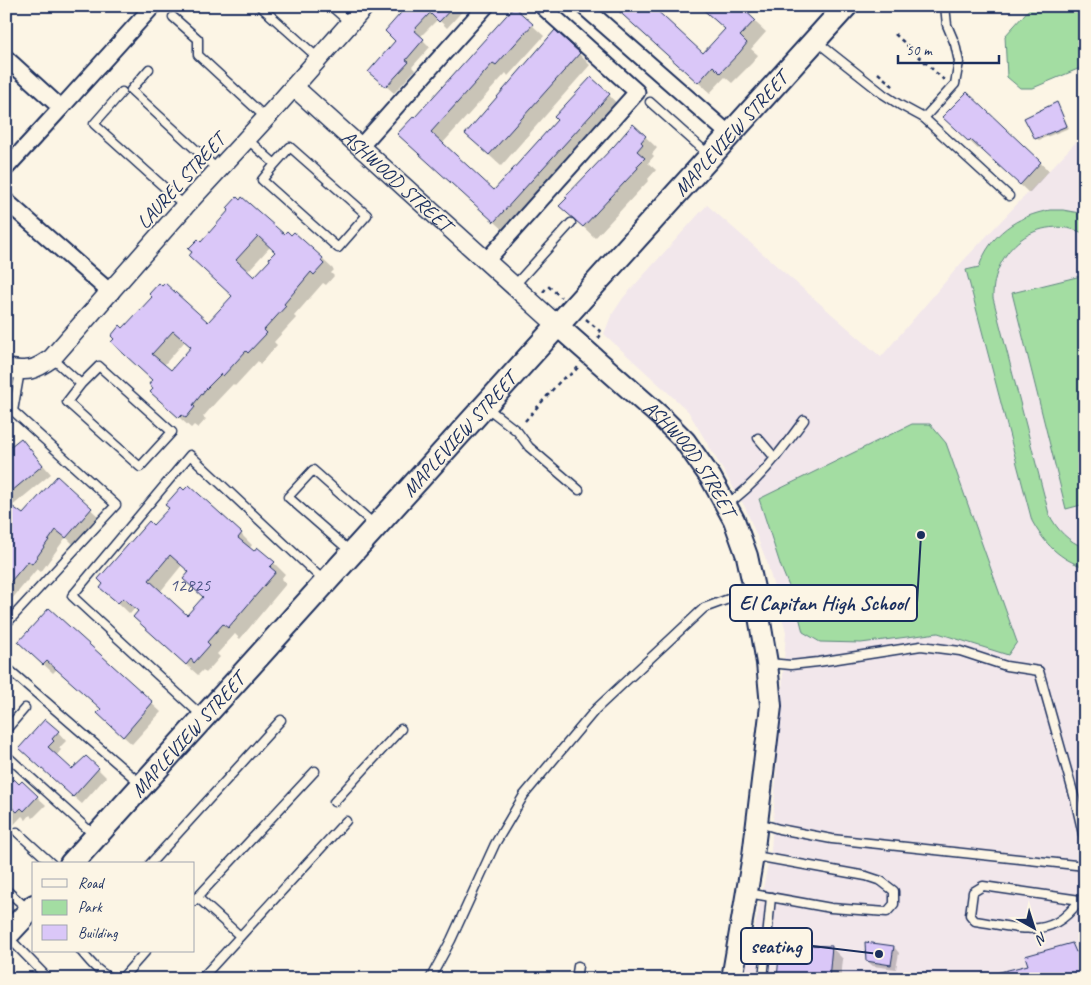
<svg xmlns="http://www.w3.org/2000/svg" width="1091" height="985" viewBox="0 0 1091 985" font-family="Caveat,sans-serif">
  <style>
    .built { fill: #f2e7eb }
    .green { fill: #a3dda2; stroke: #5f8680 }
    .shadow { fill: #0003; fill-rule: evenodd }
    .building { fill: #dac7f8; stroke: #1b2f5e; fill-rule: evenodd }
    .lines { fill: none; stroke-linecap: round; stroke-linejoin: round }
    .service-casing { stroke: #1b2f5e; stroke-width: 11 }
    .minor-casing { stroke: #1b2f5e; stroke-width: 19 }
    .tertiary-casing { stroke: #1b2f5e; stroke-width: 21 }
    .secondary-casing { stroke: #1b2f5e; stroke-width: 24 }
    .primary-casing { stroke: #1b2f5e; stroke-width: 26 }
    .path { stroke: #1b2f5e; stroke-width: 2.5; stroke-dasharray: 4 4; stroke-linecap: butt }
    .service { stroke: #fcf5e5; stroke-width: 8 }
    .minor { stroke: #fcf5e5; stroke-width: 15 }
    .tertiary { stroke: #fcf5e5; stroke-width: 18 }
    .secondary { stroke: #fcf5e5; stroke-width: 20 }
    .primary { stroke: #fcf5e5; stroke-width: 22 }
    .labels { text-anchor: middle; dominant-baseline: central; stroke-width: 4; stroke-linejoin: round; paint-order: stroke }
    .number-label { font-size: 18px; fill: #4b5584 }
    .street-label { font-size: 20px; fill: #1b2f5e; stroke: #fcf5e5 }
    .leader { fill: none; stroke: #1b2f5e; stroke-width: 2 }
    .callout-dot { fill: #1b2f5e; stroke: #fcf5e5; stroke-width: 2 }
    .callout { fill: #fcf5e5; stroke: #1b2f5e; stroke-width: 2 }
    .callout-label { font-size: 21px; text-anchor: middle; font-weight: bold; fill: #1b2f5e }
  </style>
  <rect width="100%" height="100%" fill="#fcf5e5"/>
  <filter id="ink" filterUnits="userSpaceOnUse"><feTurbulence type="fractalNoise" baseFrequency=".02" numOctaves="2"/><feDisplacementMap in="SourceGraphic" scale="10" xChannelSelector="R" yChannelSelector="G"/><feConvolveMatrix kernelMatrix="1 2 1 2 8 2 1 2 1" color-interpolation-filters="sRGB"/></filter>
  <g filter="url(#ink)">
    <path class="built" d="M1076,142L1085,151V979H744L771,850L786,632L767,562L745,507L688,411L604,334L611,316L623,298L707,205L881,357L963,261Z"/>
    <g class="green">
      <path d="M1032,6H1085V66L1033,88H1020L1007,77L1005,36Z"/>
      <path d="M1050,210H1063L1085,214V234C1038,211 992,250 993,298L1049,514C1057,530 1068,541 1085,548V567C1060,560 1044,543 1032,521L966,270L979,267C990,234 1017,216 1050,210Z"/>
      <path d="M1085,275V504L1066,509L1012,293Z"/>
      <path d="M912,424H930L946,443L1017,642L1008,655L938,633L861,643L820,642L803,632L795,601L781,567L759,499Z"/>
    </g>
    <g class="shadow">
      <path d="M409,6H467L447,28L438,19L420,37L430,47L412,67L415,70L394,93L377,78L397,41Z"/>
      <path d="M613,6H650L703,55L754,21L766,32L751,49L758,55L752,63L732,83L725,77L710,93Z"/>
      <path d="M532,25L544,36L508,76L506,73L442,144L495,191L609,95L620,107L507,233L411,145L415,119Z"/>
      <path d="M579,54L590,65L501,166L478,145Z"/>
      <path d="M967,93L1049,171L1029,193L980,147L978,149L953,126Z"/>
      <path d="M1057,104L1069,128L1039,140L1036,138Z"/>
      <path d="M633,125L657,148L652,154L654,156L648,163L656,170L648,179L649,180L595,238L573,217Z"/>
      <path d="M231,211L284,236L291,237L294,233L334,270L331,273L334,276L326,285L323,283L294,316L296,318L274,342L277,345L260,364L258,361L235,386L233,384L216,402L203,417L206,419L198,428L194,425L191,428L163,403L155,389L154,381L123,330L208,324L233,296L202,244ZM270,247L276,252L272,260L255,279L247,272ZM185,341L193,348L171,372L164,365Z"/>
      <path d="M21,439L51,474L11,507L23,516L57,478L100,518L75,546L66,537L41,572L37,569L6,606V452Z"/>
      <path d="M154,527L241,534L252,545L249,549L274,563L285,574L281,579L286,584L240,639L235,634L217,654L220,657L206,673L203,670L198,675L146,629L139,612L135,608L130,614L102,587ZM182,565L190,572L204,597L188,617L160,592Z"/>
      <path d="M49,610L161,712L132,744L107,722L102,709L57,669L53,673L28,650Z"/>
      <path d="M58,732L66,741L59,748L61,750L56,756L72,771L98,769L106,777L82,804L29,757Z"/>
      <path d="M22,783L46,805L33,818L30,815L26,820L22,816L6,833V788L19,786Z"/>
      <path d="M831,947L843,959L841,979H778Z"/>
      <path d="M894,947L899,953L896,969L873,966L867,961Z"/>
    </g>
    <g class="building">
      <path d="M407,6H454L439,22L430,13L414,30L424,39L406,60L409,62L386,87L368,72L395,41L385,31Z"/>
      <path d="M613,6H652L703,53L725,29L699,6H740L755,20L740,36L747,43L740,52L720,73L713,66L698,83Z"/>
      <path d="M514,7L533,24L496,65L493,63L431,132L494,190L557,120L554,117L591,77L610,94L494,222L397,134L414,116L415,117Z"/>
      <path d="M555,30L580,53L489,155L465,134Z"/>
      <path d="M967,92L1041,162L1020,185L971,140L969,142L942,117Z"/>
      <path d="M1057,102L1067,126L1035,139L1024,118Z"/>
      <path d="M633,124L646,136L641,142L643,144L637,151L645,158L637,166L638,168L583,227L559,206L567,198L565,197L614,146Z"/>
      <path d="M237,197L240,200L242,197L284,234L287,231L291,235L294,232L323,258L321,261L324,264L314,275L311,272L284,304L286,306L264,330L267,333L248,353L246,351L223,376L221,374L205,390L193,405L195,407L186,418L182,415L179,418L150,392L153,389L149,384L152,380L111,342L114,339L111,336L120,325L123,328L138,312L152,297L149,294L159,283L162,286L165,283L208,322L232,296L189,256L192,252L188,249L198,239L201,242L229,210L227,208ZM258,236L275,252L269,258L270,260L254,277L236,260ZM173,331L191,347L171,370L152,354Z"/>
      <path d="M21,438L43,465L6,496V450Z"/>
      <path d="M57,476L92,508L66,538L56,530L32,564L28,561L6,587V502L23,514Z"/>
      <path d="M189,485L242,533L238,538L254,551L257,547L275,562L270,567L276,572L228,628L223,624L207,642L210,645L194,663L191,659L186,665L133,617L138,611L123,598L118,603L100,588L103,584L98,579L149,521L153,525L169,508L165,505L181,487L184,490ZM170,555L189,572L183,579L203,597L187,615L149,580Z"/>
      <path d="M49,608L153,702L123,737L97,713L101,709L47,661L43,665L18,642Z"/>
      <path d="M45,719L59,731L52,739L54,741L48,747L72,769L86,756L99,768L73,797L19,748Z"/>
      <path d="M14,779L19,784L22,781L38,796L24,811L21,808L17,812L6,802V787Z"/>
      <path d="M865,942L894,946L891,965L866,961Z"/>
      <path d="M1072,943L1076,952L1085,950V979H989L988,975L1028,965L1025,956Z"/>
      <path d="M780,944L832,946L829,979H777Z"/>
    </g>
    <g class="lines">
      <defs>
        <g id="service">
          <path d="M260,6L318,58"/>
          <path d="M331,6L350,23"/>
          <path d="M173,17L198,39V55L266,118"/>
          <path d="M816,41L883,94L900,105L924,118L1009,196"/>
          <path d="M149,69L131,90L218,170"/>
          <path d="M122,92L94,124L185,206"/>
          <path d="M650,102L709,155"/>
          <path d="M924,118L955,84L959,62L955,44L947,25L945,6"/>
          <path d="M247,139L275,164L262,180L338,248L367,215L290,147L275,164"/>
          <path d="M514,286L571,223"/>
          <path d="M52,358L81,384L67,402L140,467L172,432L99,366L81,384"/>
          <path d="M486,407L517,431L529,447L579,490"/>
          <path d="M758,438L775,458"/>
          <path d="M726,505C758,483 781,451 804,420"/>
          <path d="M351,552L288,497L313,470L375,525"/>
          <path d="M6,624L116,505L13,411L20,371"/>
          <path d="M769,663L791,665L818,662L921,646L960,651L1006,666L1039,671L1075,799L1085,843"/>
          <path d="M6,667L141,784"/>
          <path d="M201,715L72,596L190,455L324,581"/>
          <path d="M6,730L25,708"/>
          <path d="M6,755L94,835"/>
          <path d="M334,802L401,729"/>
          <path d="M759,823L779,829L832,839L1085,866"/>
          <path d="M17,832L52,864"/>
          <path d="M150,864L281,720"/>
          <path d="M6,890L28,909"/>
          <path d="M748,893L831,908L887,912L894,904V891L881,881L866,876L755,856"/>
          <path d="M197,897L240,936"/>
          <path d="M1080,900C1074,908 1066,917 1057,922C1034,936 1001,924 975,921L970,915L973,892L983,886L1080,900L1085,899"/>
          <path d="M194,901L315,771"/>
          <path d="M8,937L44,974"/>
          <path d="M81,951C90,962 102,977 116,979"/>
          <path d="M121,979L146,951"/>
          <path d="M201,979L346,821"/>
          <path d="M430,979L451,940L495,844L524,795L596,709L704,608L734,597L753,594"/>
          <path d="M576,979L578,966"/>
          <path d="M763,979L771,897"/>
        </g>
        <g id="minor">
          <path d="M583,6L730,135"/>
          <path d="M6,58L61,108L6,168"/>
          <path d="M61,108L153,6"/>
          <path d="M360,147L486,6"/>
          <path d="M6,201L111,293"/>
          <path d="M486,261L637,92L542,6"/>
        </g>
        <g id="tertiary">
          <path id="s1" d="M294,87L558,326"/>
          <path d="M6,368C28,372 34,371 52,358L185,206L276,107L365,6"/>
        </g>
        <g id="secondary">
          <path id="s2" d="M558,326L660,416L685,441L711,478L734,520L747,556L755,593L767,663L771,706L753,856L732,979"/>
        </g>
        <g id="primary">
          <path id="s3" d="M71,864L846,6"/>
          <path d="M6,936L34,906"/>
        </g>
      </defs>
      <use href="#service" class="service-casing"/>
      <use href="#minor" class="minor-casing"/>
      <use href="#tertiary" class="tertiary-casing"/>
      <use href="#secondary" class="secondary-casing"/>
      <use href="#primary" class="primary-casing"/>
      <g class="path">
        <path d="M895,34L944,80"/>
        <path d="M878,73L894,87"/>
        <path d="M543,292L548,286L561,297"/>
        <path d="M586,319L602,333L598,339"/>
        <path d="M525,421L562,379L573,373L579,366"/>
      </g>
      <use href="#service" class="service"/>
      <use href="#minor" class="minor"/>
      <use href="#tertiary" class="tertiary"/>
      <use href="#secondary" class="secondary"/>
      <use href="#primary" class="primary"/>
    </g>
  </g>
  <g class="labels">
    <g class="number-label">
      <text x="190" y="585">12825</text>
    </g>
    <g class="street-label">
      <text stroke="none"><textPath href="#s3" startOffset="984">MAPLEVIEW STREET</textPath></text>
      <text stroke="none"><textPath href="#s1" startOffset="139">ASHWOOD STREET</textPath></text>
      <text transform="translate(181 181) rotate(-48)">LAUREL STREET</text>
      <text stroke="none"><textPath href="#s3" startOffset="579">MAPLEVIEW STREET</textPath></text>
      <text stroke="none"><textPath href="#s2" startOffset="188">ASHWOOD STREET</textPath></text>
      <text stroke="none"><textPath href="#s3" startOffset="174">MAPLEVIEW STREET</textPath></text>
    </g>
  </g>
  <path class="leader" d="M921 535L917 603M879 954L812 946"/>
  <g class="callout-dot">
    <circle cx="921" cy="535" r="5"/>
    <circle cx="879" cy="954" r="5"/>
  </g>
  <g class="callout">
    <rect x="730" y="585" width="187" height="36" rx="5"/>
    <rect x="741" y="928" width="71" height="36" rx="5"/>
  </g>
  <g class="callout-label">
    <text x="823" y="610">El Capitan High School</text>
    <text x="776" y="953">seating</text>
  </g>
  <rect width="1091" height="985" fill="none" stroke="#fcf5e5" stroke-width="25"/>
  <rect x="12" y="12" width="1066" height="960" fill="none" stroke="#1b2f5e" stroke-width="2" filter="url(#ink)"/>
  <rect x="32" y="862" width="162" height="90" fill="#fcf5e5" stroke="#a2a6af"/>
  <rect x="42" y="879" width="25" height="8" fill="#fcf5e5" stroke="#a2a6af"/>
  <text x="78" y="888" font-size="15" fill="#1b2f5e">Road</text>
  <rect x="42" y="900" width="25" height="15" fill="#a3dda2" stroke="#a2a6af"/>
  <text x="78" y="912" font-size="15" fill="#1b2f5e">Park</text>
  <rect x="42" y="925" width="25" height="15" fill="#dac7f8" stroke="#a2a6af"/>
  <text x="78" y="938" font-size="15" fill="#1b2f5e">Building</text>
  <g transform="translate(1034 928) rotate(141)" stroke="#fcf5e5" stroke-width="4" paint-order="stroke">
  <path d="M0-4L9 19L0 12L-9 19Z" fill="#1b2f5e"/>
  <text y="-8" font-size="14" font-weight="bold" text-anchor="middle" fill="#1b2f5e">N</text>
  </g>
  <path d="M898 55v8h101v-8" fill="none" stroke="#1b2f5e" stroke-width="2.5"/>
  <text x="906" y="55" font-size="15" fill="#1b2f5e" stroke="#fcf5e5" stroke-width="4" paint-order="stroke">50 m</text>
</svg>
